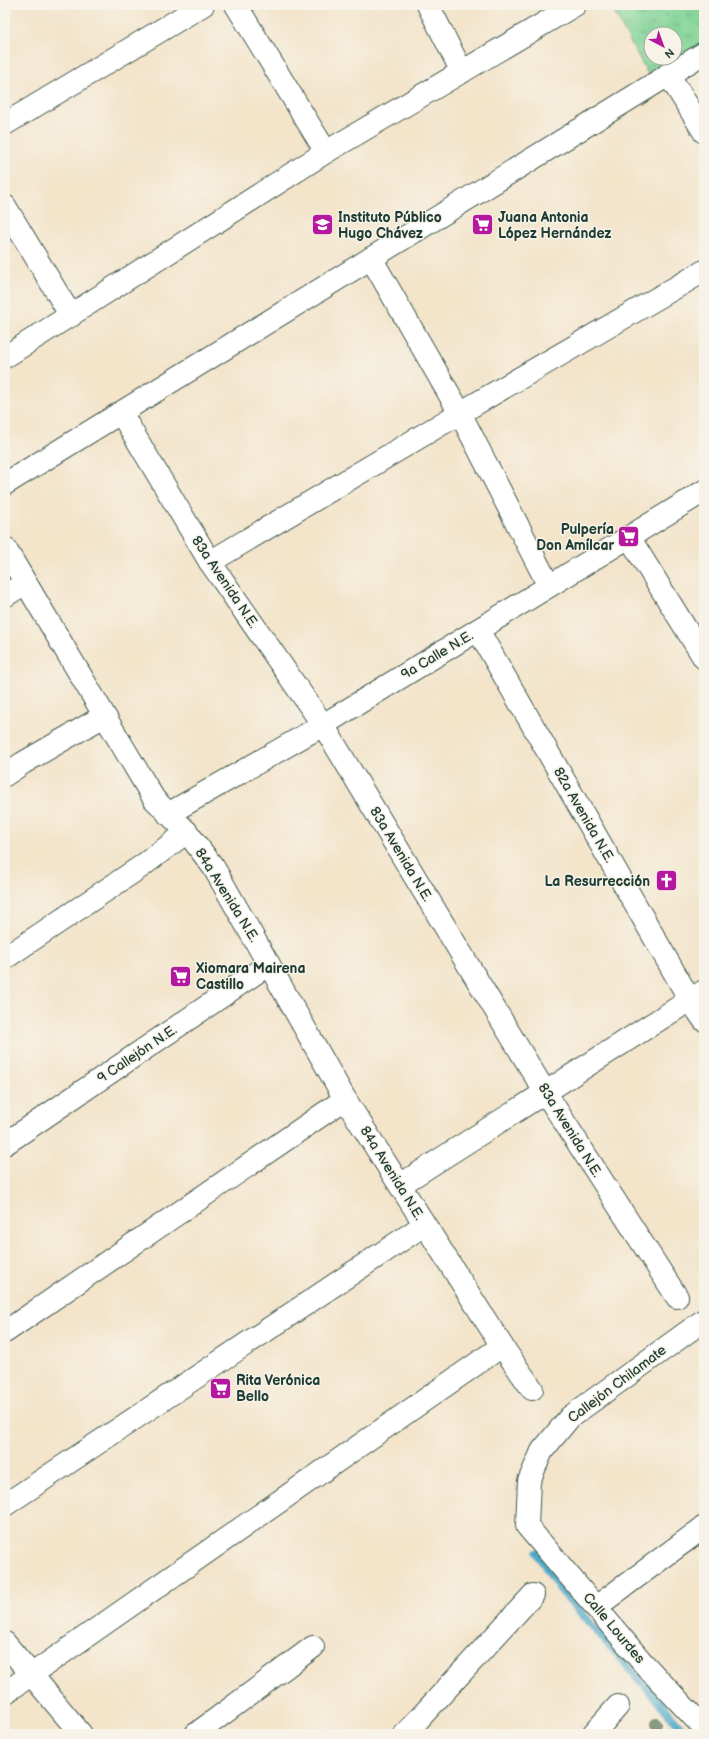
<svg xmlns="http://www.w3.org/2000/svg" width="709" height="1739" viewBox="0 0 709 1739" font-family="'Balsamiq Sans',sans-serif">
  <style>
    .park { fill: url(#park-tufts); stroke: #4f8864; fill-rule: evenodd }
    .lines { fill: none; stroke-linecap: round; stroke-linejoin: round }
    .stream { stroke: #49a7c8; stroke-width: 8 }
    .minor-casing { stroke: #3f564a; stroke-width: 24 }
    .minor { stroke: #fff; stroke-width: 22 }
    .tree { fill: #899982 }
    .labels { text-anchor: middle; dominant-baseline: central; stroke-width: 3; stroke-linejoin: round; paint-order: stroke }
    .poi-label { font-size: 14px; font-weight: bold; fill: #1f3d34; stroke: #f7f3e8; text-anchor: start }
    .street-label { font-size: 14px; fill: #1f3d34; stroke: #f7f3e8 }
  </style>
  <defs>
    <pattern id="park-tufts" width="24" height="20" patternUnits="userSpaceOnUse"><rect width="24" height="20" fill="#7fd395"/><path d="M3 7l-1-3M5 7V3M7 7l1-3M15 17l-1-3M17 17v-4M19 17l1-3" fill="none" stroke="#67ac7a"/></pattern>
  </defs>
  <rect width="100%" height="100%" fill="#f7f3e8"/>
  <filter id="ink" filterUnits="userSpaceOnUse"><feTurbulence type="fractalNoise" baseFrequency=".025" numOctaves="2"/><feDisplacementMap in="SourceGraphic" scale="8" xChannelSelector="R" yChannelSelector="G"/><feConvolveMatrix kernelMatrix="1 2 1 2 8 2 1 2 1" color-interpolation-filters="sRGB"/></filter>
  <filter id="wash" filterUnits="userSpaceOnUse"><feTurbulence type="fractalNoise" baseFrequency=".012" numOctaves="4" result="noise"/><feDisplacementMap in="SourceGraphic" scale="16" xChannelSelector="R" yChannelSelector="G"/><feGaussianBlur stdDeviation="0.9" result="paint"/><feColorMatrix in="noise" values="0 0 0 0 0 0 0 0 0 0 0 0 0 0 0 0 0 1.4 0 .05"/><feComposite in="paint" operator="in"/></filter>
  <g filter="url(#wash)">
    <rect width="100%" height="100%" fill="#f3e4ca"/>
    <path class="park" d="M610,5H704V51L653,83ZM651,34H675V58H651Z"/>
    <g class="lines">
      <path class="stream" d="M537,1553L558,1587L687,1734"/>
    </g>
  </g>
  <g filter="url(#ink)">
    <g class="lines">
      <defs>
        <g id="minor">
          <path d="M236,5L326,152"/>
          <path d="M428,5L462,72"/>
          <path d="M668,74L704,132"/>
          <path d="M5,124L203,5"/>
          <path d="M5,206L71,316"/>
          <path d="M371,258L460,413L549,586"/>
          <path d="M5,357L326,152L575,5"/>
          <path d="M121,413L210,562L323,725L545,1092L677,1297"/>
          <path d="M5,484L704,53"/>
          <path d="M629,537L704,658"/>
          <path d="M5,548L154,799L187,832L214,868L345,1099L502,1346L532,1389"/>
          <path d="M210,562L460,413L704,271"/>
          <path d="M5,596L25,583"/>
          <path d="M478,630L690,1000L704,1020"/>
          <path d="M5,775L23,763L104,716"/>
          <path d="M168,814L323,725L704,491"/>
          <path d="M5,958L142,866L187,832"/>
          <path d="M5,1144L269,964"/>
          <path d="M400,1185L704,991"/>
          <path d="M704,1320L570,1417L542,1451L529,1481L527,1526L643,1663L704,1728"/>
          <path d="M5,1332L345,1099"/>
          <path d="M5,1505L424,1225"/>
          <path d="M596,1607L704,1527"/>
          <path d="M5,1643L81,1734"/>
          <path d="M5,1693L502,1346"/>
          <path d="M196,1734L313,1647"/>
          <path d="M405,1734L533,1595"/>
          <path d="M593,1734L618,1706"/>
        </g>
      </defs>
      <use href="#minor" class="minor-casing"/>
      <use href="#minor" class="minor"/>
    </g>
    <circle class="tree" cx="656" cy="1724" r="6"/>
  </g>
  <defs>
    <symbol id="school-square" viewBox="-11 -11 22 22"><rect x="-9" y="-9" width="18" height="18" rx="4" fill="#b5179e" stroke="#f7f3e8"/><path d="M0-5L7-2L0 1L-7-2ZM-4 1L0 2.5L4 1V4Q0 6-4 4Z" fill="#fff"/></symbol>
    <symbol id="supermarket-square" viewBox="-11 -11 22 22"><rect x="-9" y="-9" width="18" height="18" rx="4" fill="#b5179e" stroke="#f7f3e8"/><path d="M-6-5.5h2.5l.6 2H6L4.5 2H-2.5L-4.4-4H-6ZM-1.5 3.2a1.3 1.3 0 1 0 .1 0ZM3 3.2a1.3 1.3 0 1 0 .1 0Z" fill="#fff"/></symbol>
    <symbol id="church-square" viewBox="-11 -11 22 22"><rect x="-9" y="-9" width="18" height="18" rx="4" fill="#b5179e" stroke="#f7f3e8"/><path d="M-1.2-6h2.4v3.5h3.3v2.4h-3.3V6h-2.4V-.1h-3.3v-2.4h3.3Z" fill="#fff"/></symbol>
  </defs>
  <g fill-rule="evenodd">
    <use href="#school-square" x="310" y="212" width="25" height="25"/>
    <use href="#supermarket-square" x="470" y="212" width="25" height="25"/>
    <use href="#supermarket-square" x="616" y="524" width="25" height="25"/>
    <use href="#church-square" x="654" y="868" width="25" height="25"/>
    <use href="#supermarket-square" x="168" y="964" width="25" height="25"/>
    <use href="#supermarket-square" x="208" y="1376" width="25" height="25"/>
  </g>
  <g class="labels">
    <g class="poi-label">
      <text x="338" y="217">Instituto Público<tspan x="338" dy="16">Hugo Chávez</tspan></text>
      <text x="498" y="217">Juana Antonia<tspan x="498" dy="16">López Hernández</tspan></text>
      <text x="614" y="529" text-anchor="end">Pulpería<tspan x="614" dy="16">Don Amílcar</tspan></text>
      <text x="650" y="881" text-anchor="end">La Resurrección</text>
      <text x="196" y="968">Xiomara Mairena<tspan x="196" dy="16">Castillo</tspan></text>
      <text x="236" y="1380">Rita Verónica<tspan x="236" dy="16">Bello</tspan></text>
    </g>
    <g class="street-label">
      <text transform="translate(225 582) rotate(56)">83a Avenida N.E.</text>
      <text transform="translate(437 655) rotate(-31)">9a Calle N.E.</text>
      <text transform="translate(584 815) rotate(60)">82a Avenida N.E.</text>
      <text transform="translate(401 854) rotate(59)">83a Avenida N.E.</text>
      <text transform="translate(227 895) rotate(58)">84a Avenida N.E.</text>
      <text transform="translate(137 1054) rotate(-34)">9 Callejón N.E.</text>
      <text transform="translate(570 1130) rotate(58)">83a Avenida N.E.</text>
      <text transform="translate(392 1173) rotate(58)">84a Avenida N.E.</text>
      <text transform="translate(617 1384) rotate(-37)">Callejón Chilamate</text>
      <text transform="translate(614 1628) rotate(50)">Calle Lourdes</text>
    </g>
  </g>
  <rect width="709" height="1739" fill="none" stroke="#f7f3e8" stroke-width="20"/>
  <g transform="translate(663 46) rotate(139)"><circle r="19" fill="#f7f3e8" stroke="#a1aaa0"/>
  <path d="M0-3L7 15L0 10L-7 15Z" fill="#b5179e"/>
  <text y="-6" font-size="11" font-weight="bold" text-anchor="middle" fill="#1f3d34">N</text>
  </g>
</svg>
